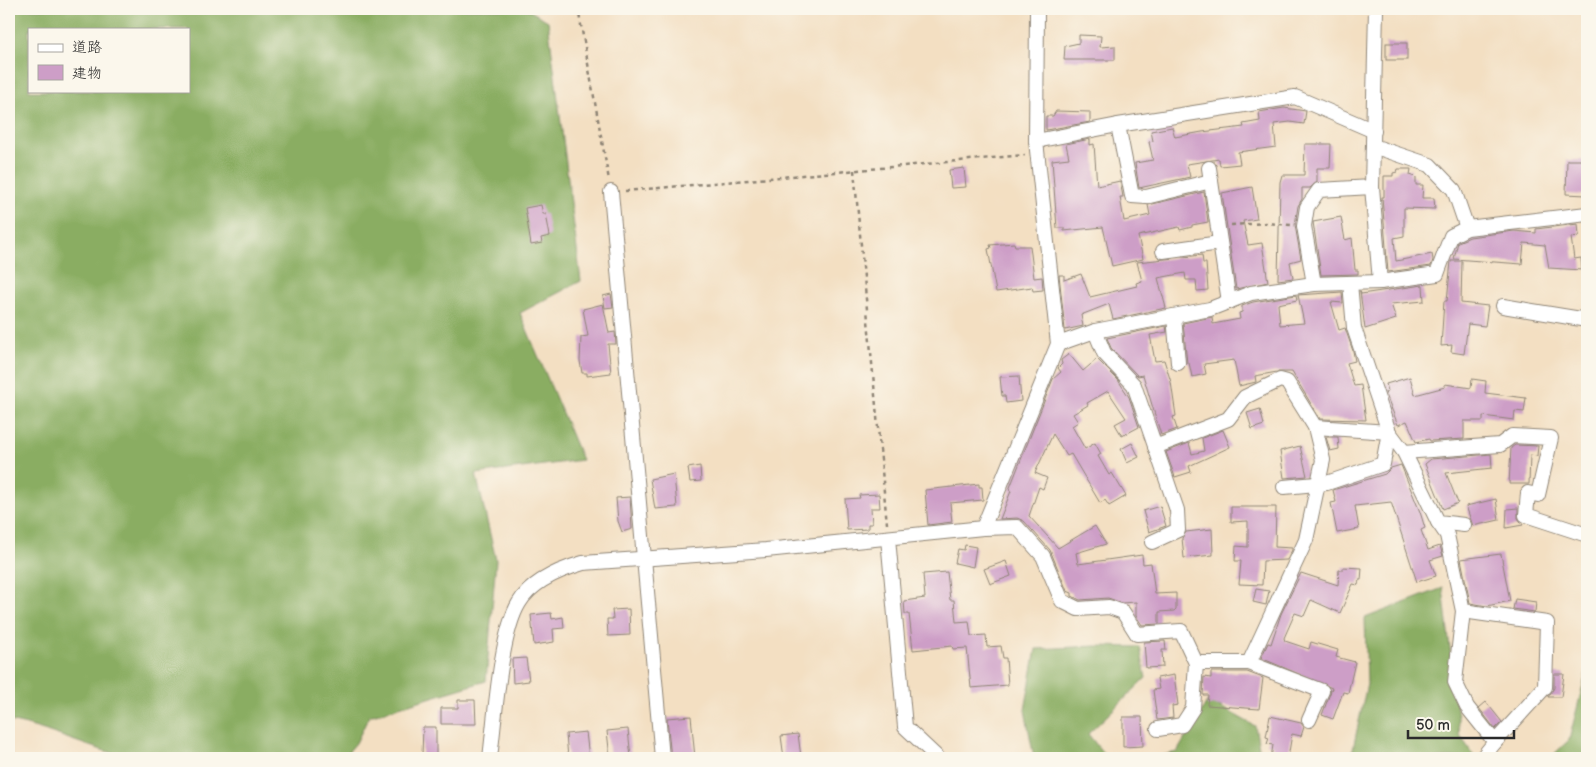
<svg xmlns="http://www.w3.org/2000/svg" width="1596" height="767" viewBox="0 0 1596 767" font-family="'Balsamiq Sans','Klee One',sans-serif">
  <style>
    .forest { fill: #8aad62; stroke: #5a6c46; fill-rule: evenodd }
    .building { fill: #cd9ec7 }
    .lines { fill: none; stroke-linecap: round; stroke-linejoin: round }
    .minor-casing { stroke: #8f8576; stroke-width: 16 }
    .path { stroke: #8f8576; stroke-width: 2.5; stroke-dasharray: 4 4; stroke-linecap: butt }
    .minor { stroke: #fff; stroke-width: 14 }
  </style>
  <rect width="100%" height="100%" fill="#fbf7ec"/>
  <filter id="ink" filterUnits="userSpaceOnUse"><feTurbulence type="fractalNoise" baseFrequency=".02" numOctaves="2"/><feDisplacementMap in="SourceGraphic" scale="10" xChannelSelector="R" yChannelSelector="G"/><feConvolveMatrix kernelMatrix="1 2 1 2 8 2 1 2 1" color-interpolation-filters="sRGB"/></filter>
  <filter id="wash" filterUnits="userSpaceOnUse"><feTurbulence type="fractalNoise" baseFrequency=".0096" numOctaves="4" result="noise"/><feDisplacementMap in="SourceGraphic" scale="20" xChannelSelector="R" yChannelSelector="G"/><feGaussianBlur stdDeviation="1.12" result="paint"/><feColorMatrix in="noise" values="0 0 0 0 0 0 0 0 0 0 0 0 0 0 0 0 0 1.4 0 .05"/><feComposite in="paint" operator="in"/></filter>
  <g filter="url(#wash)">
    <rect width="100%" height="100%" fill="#f3dfc2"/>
    <g class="forest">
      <path d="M9,9H527L548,21L581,281L520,313L582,460L476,474L496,560L486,681L369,716L356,743L343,758H137C93,752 53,729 9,721ZM29,29H189V91H29Z"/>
      <path d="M1443,588L1460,735L1475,758H1351L1367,684L1365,618Z"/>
      <path d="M1096,646L1140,647L1146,678L1088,734L1107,758H1034L1025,710L1036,649Z"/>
      <path d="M1587,669V758H1550L1569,740Z"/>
      <path d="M1208,700L1255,726L1261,758H1152L1177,752Z"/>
    </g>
    <g id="blocks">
      <g class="building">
        <path d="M1079,35L1101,36L1100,47L1115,46V60H1064L1065,46L1079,43Z"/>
        <rect x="1386" y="43" width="21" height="17"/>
        <path d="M1284,108L1306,111L1304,124L1290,122L1274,124L1276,147L1238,152L1240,164L1220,166L1219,159L1187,164L1190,177L1139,188L1135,163L1153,160L1149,142L1153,141L1151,131L1172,127L1175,137L1202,132L1244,127L1243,124L1260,121L1259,112Z"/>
        <path d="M1056,111L1090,112V122L1046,130V116H1053Z"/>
        <path d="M1090,139V145L1094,144L1097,186L1120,181L1123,197H1120L1124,221L1150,215L1148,205L1204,192L1208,222L1192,225V227L1180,230L1179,227L1138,236L1143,259L1112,266L1103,227L1064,231V228H1057L1052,160L1069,158L1066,144Z"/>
        <path d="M1305,144H1331L1330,168H1317V182L1310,188H1302V199L1298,206L1295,225L1301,259L1290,262L1293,278L1278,280L1280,182L1282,175H1304Z"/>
        <path d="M1567,160H1587L1586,195L1566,194Z"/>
        <path d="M964,168L966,187L951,188L949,170Z"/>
        <path d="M1398,169H1411L1410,175L1416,177V185H1423L1422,198H1434L1435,209L1404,208V236L1394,238L1396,261L1432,254L1433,260L1431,266L1388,272L1382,197H1384V176H1393V173L1397,172Z"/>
        <path d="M1252,187L1257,219L1243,221L1248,245L1262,243L1268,282L1236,289L1222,193Z"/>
        <path d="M541,205L543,214H546L550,236L541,238L542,243L531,245L525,208Z"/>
        <path d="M1341,217L1345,240L1352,238L1355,270H1358V274L1321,275L1313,222Z"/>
        <path d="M1578,224L1579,236L1571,237L1574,259L1581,258L1582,270L1549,268L1545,245L1524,243L1522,264L1454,259L1458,242L1470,237L1514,231L1536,233V229Z"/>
        <path d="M1014,243L1015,246H1030L1034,278L1042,277L1043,290L1033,291L1032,287L996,292L988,249L991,248L990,245Z"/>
        <path d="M1202,255L1203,263H1206L1208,290L1197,291L1196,280H1186L1185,273L1158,278L1166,308L1113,319L1109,304L1081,315L1083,326L1065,330L1059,275H1064V280L1081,274L1090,297L1137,286L1136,283L1142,281L1137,262Z"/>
        <path d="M1451,261H1462L1461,303L1488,306L1485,326L1468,324L1464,354L1451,352L1452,345L1441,346L1444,301H1447Z"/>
        <path d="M1423,285L1424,301L1391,304L1396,319L1365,329L1360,291L1361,294Z"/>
        <path d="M1342,292L1343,303L1331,302L1339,330L1345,328L1353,351L1355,361L1347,363L1354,386L1361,385L1366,420L1320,419L1292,372H1277L1255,376L1256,382L1239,386L1234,360L1204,364L1206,374L1192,377L1189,363H1187L1183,323L1212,317L1213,324L1240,319L1239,313L1242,312V306L1253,302L1296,295L1297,300L1278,304L1280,325L1304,323L1298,295Z"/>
        <path d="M611,294L613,307L605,308L603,296Z"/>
        <path d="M603,304L609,333L615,332L616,344H608L611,373L587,376V373H582L580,361L581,337L588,336L583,309Z"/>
        <path d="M1166,326L1167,332L1150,335L1155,361L1164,360L1171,382L1176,416L1173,417L1177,429L1161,435L1143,375L1138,376L1111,348L1107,338Z"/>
        <path d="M1069,354L1083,371L1097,359L1118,380L1129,397L1139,427L1122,436L1115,424L1126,418L1108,391L1087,403L1088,405L1073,414L1078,422L1072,426L1085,449L1095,443L1101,454L1098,456L1109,475L1112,473L1126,496L1109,506L1105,500L1100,503L1071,454L1067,456L1053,434L1035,473L1047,478L1043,489L1039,487L1029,516L1058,548L1095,526L1106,544L1076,553L1078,564L1142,555L1143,564L1151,563L1155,594L1176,593V609L1174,611L1159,612V624L1142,625L1136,616V602L1122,603L1108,598L1080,600L1072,596V593L1067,591L1050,550L1024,521L1017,518L1000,519L1011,491L1009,490L1053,379L1061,372L1058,368L1062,364L1061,360Z"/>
        <path d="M1019,376L1021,401L1006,403L1005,396H1002L1000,377Z"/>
        <path d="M1410,377L1415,395L1445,387V384L1471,388L1472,379L1486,381L1485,393L1526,398L1524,412L1515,411L1514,420L1483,416V421H1464V439L1430,441L1429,439L1416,442L1407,421L1398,425L1385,392L1388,391L1386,384Z"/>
        <path d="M1260,409L1264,425L1252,429L1247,413Z"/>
        <path d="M1223,430L1230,447L1189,466L1191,472L1175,477L1166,452L1189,443L1192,454L1204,451L1202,438Z"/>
        <path d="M1326,437H1338L1339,449L1330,451Z"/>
        <path d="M1132,443L1139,457L1127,463L1121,449Z"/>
        <path d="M1515,445L1538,446L1537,456L1530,455L1529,484H1509L1511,448Z"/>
        <path d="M1300,446L1307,476L1284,478L1280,451Z"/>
        <path d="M1491,454L1492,468L1446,473L1458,503L1443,509L1425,464L1431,459Z"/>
        <path d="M1401,465L1420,512L1425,528L1421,530L1428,550L1440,546L1443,556L1430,560L1436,576L1417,582L1391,502L1355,506L1359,529L1337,533L1331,503L1336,502L1333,490L1385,474L1391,468Z"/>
        <path d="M700,466L701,481L690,482L688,468Z"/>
        <path d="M674,474L677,507L655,509L650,479Z"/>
        <path d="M979,484V487H982L983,500L950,503L952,522L928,525L925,490Z"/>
        <path d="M879,494L880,508H871L872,524H868V529L847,530L845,499L860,498L859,495Z"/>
        <path d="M630,497L632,529L622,532L618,521L616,498Z"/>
        <path d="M1496,499L1499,520L1473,526L1466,506Z"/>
        <path d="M1160,506L1166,526L1149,532L1143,511Z"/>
        <path d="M1231,507H1276L1275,547L1292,548V550L1287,560L1263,561L1262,585L1239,584L1241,561H1235L1236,546L1248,547V521L1231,522Z"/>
        <path d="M1518,508V518L1523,525L1506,528L1507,509Z"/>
        <path d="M1212,529L1213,555L1184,558L1182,538L1186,532Z"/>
        <path d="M965,545L976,547L973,567L955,563L958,549L964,550Z"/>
        <path d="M1501,554L1510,601L1487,606L1470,603L1461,559Z"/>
        <path d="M1006,561L1011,576L990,584L984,569Z"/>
        <path d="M1343,567L1362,568L1361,580H1359L1358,585L1353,584L1340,613L1311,600L1304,616L1295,613L1284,638L1285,641L1309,649L1311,642L1338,650L1336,657L1355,662L1348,693L1343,692L1333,719L1322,715L1332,688L1261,658L1268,643L1271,644L1281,614L1301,573L1338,585L1339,570H1343Z"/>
        <path d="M947,572L950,600H954L956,622L969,621L971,636L986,635L987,647L1001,646L1003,658H1006L1008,685L971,688L967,648L953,649L952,646L913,650L909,614H905L904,601L925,598L923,574Z"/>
        <path d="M1256,589L1269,591L1266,605L1253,602Z"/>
        <path d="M1515,599L1536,602L1535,612L1513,609Z"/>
        <path d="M629,609L630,635L608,636L607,619H613L612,610Z"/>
        <path d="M551,613L552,619L563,617L564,628L553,629L554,642L534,645L531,615Z"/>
        <path d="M1165,641L1166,650H1162L1163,667L1146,668L1144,642Z"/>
        <path d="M526,658L529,681L513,683L512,659Z"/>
        <path d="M1211,672H1247L1263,678L1259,709L1207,705L1208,695H1203L1204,677L1211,678Z"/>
        <path d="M1554,674H1564L1561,697H1548L1554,688Z"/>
        <path d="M1174,675L1178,705L1172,706L1173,718L1157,720L1153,690L1159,689L1157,678Z"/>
        <path d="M458,700H475L476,724H441V708H458Z"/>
        <path d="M1486,702L1502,722L1495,729L1479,708Z"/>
        <path d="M691,716L695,758H671L667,718Z"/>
        <path d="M1270,716L1301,723L1304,727L1301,736L1292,734L1288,758H1271L1273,745L1267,744L1269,738L1266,737Z"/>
        <path d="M1123,717H1142L1143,746L1123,747Z"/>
        <path d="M423,727H436V756L422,755Z"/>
        <path d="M628,729L631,758H610L607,731Z"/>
        <path d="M586,732L589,758H568L566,734Z"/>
        <path d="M798,734L801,757L784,758L781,736Z"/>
      </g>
    </g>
  </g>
  <g filter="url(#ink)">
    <use href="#blocks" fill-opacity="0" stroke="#8f8576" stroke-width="1"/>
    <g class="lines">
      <defs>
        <g id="minor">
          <path d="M1376,9L1372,187L1380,282"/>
          <path d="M1118,125L1295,97L1374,131"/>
          <path d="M1036,141L1118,125L1132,196L1146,197L1211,181"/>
          <path d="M1373,146L1430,165L1454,190L1467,228"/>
          <path d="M1209,168L1229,302"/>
          <path d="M611,192L662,758"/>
          <path d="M1163,251L1220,243"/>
          <path d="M1350,283L1354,328L1389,432L1404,452L1438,522L1464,525"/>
          <path d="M1314,284L1304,226L1307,207L1319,190L1372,187"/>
          <path d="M1503,306L1587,320"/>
          <path d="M1174,316L1178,363"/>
          <path d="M1095,331L1104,353L1134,385L1177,510L1178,530L1152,542"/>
          <path d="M1058,344L1095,331L1210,309L1251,293L1314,284L1380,282L1437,274L1451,236L1467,228L1587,214"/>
          <path d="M1315,427L1389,432"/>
          <path d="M1155,447L1228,419L1245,397L1280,380L1287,382L1315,427L1323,460L1306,540L1249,663"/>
          <path d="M1404,452L1500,445L1512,436L1551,438L1538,495L1528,493L1526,515L1587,535"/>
          <path d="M1284,487L1327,483L1383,464L1389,432"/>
          <path d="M1438,522L1447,535L1463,611L1455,682L1467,707L1495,742L1482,758"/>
          <path d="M983,528L1017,527L1043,556L1062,601L1078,609L1109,607L1123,612L1137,634L1181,631L1196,663L1193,708L1182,725L1158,729"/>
          <path d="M888,538L905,727L938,758"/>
          <path d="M1463,611L1547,623L1545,687L1495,742"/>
          <path d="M1196,663H1249L1322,691L1309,720"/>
          <path d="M490,758C495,719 500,634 519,603C532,581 559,570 583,563L766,550L983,528L1058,344L1036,141L1037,9"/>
        </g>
      </defs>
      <use href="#minor" class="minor-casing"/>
      <g class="path">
        <path d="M575,9L579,14L609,180"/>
        <path d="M854,170L887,524"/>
        <path d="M625,191L1025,155"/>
        <path d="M1231,225L1267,223L1291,225"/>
      </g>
      <use href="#minor" class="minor"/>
    </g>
  </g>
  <rect width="1596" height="767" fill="none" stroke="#fbf7ec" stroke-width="30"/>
  <rect x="28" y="28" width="162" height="65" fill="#fbf7ec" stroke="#a8a59f"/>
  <rect x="38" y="44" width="25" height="8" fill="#ffffff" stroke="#a8a59f"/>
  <text x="72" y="52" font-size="15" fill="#2b2b2b">道路</text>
  <rect x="38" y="65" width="25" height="15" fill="#cd9ec7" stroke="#a8a59f"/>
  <text x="72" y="78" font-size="15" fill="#2b2b2b">建物</text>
  <path d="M1408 730v8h106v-8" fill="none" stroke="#2b2b2b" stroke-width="2.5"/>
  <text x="1416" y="730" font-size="15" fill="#2b2b2b" stroke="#fbf7ec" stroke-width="4" paint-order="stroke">50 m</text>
</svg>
